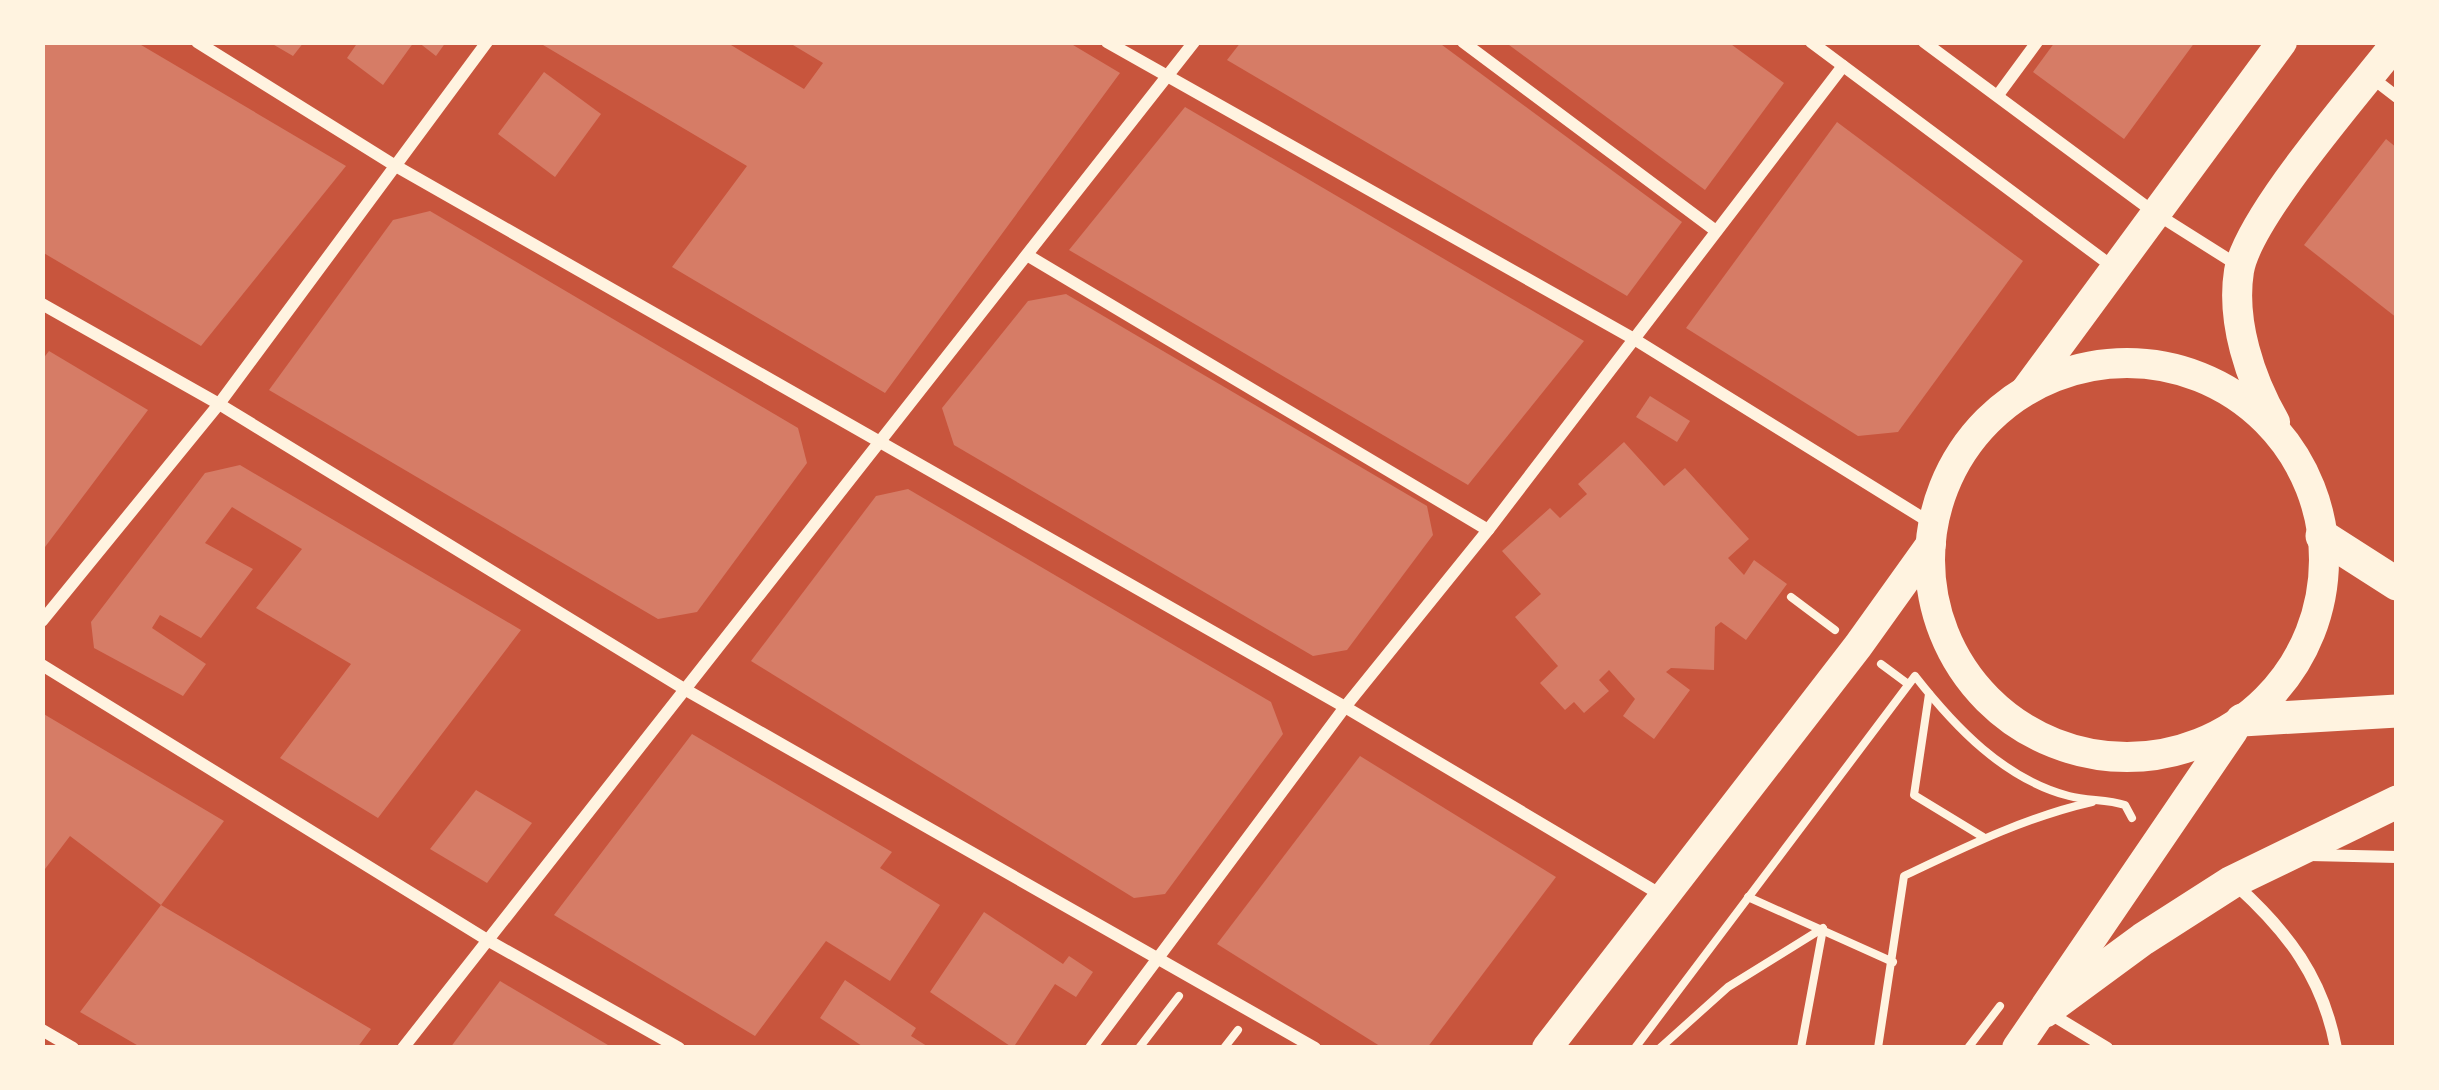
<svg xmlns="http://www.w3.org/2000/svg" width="2439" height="1090" viewBox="0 0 2439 1090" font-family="'Sofia Sans Condensed',sans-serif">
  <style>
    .building { fill: #d67c66 }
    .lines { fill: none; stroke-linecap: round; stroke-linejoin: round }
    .path { stroke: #fff3e0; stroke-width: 8 }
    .minor { stroke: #fff3e0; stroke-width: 12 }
    .primary { stroke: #fff3e0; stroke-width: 30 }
    .trunk { stroke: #fff3e0; stroke-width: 33 }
  </style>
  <rect width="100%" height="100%" fill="#c8553d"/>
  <g class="building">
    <path d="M42,42H136L346,166L201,346L42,252Z"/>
    <path d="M269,42H304L293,56Z"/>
    <path d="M358,42H414L383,85L347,58Z"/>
    <path d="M418,42H446L436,56Z"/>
    <path d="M538,42H726L804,89L823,63L788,42H1068L1120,73L885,393L672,267L747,166Z"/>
    <path d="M1241,42H1438L1682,222L1627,296L1227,60Z"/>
    <path d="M1505,42H1728L1784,83L1705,190Z"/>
    <path d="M2055,42H2195L2124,139L2033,72Z"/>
    <path d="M544,72L601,114L555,177L498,134Z"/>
    <path d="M1185,107L1584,341L1468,485L1069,250Z"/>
    <path d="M1837,122L2023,261L1898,432L1858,436L1686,328Z"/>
    <path d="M2386,139L2397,148V318L2304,245Z"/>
    <path d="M430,211L798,428L807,463L697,612L658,619L269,390L393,220Z"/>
    <path d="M1066,294L1427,506L1433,535L1347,650L1313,656L954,445L942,408L1028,301Z"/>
    <path d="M49,351L148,410L42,551V360Z"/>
    <path d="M1650,396L1690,421L1677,442L1636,417Z"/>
    <path d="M1624,442L1664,486L1685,468L1749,539L1728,558L1744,575L1754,560L1787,584L1746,640L1721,622L1715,627L1714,670L1671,668L1666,672L1690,690L1654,739L1623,716L1635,699L1609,670L1599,680L1609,691L1584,713L1574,702L1565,710L1540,683L1558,666L1515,617L1541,594L1502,551L1550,508L1560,518L1587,494L1578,484Z"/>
    <path d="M240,465L521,630L378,818L280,758L351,664L256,608L302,549L232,507L205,543L253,569L201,638L160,615L152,628L206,664L183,696L94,648L91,622L205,473Z"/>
    <path d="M908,489L1271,702L1283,734L1165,894L1134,898L751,661L876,496Z"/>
    <path d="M42,713L224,821L161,905L371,1029L357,1048H142L80,1012L161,905L70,836L42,873Z"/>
    <path d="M692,734L892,852L880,868L940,905L890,981L826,941L755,1036L554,915Z"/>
    <path d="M1360,756L1556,877L1427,1048H1383L1217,944Z"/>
    <path d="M476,790L532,823L487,883L430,849Z"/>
    <path d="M984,912L1063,964L1069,956L1093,972L1076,997L1055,984L1013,1048L930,992Z"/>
    <path d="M845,980L916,1028L911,1036L930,1048H865L820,1018Z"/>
    <path d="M500,981L613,1048H450Z"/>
  </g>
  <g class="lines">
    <g class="path">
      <path d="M1791,597L1835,630"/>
      <path d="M1881,664L1908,684"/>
      <path d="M1929,694L1914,795L1983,837"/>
      <path d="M1748,897L1893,962"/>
      <path d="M1139,1048L1179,996"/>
      <path d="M1224,1048L1238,1030"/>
      <path d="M1635,1048L1915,676C1955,727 2004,779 2069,796C2088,801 2107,799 2125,805L2132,818"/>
      <path d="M1660,1048L1728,987L1823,928"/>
      <path d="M1801,1048L1823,929"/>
      <path d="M1878,1048L1904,876C1965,847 2026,817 2092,802"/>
      <path d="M1968,1048L2000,1006"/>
    </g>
    <g class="minor">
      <path d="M197,42L394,165L1345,707L1663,896"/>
      <path d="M1107,42L1634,339L1934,525"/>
      <path d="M1463,42L1716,231"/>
      <path d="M1811,42L2113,267"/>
      <path d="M1924,42L2155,213L2239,266"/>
      <path d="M2371,77L2397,97"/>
      <path d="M1998,95L2037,42"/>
      <path d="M1027,255L1488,530"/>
      <path d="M42,304L219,404L686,690L1315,1048"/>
      <path d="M42,621L219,404L487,42"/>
      <path d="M42,665L489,941L679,1048"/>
      <path d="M2310,855L2397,857"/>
      <path d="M2236,885C2288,932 2323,978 2336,1048"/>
      <path d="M2051,1014L2107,1048"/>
      <path d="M42,1030L73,1048"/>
      <path d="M403,1048L1194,42"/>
      <path d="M1091,1048L1345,707L1488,530L1843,66"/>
    </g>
    <g class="primary">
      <circle cx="2127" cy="560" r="197"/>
      <path d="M2026,390L2282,42"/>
      <path d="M2275,422C2250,379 2231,321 2239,271C2248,217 2359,91 2397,42"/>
      <path d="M1547,1048L1858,646L1931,544"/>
      <path d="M2017,1048L2233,731"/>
    </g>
    <g class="trunk">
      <path d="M2322,536L2397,584"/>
      <path d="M2242,720L2397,711"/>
      <path d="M2045,1011L2143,939L2232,882L2397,802"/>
    </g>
  </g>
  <rect width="2439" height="1090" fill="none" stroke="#fff3e0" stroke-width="90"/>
</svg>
